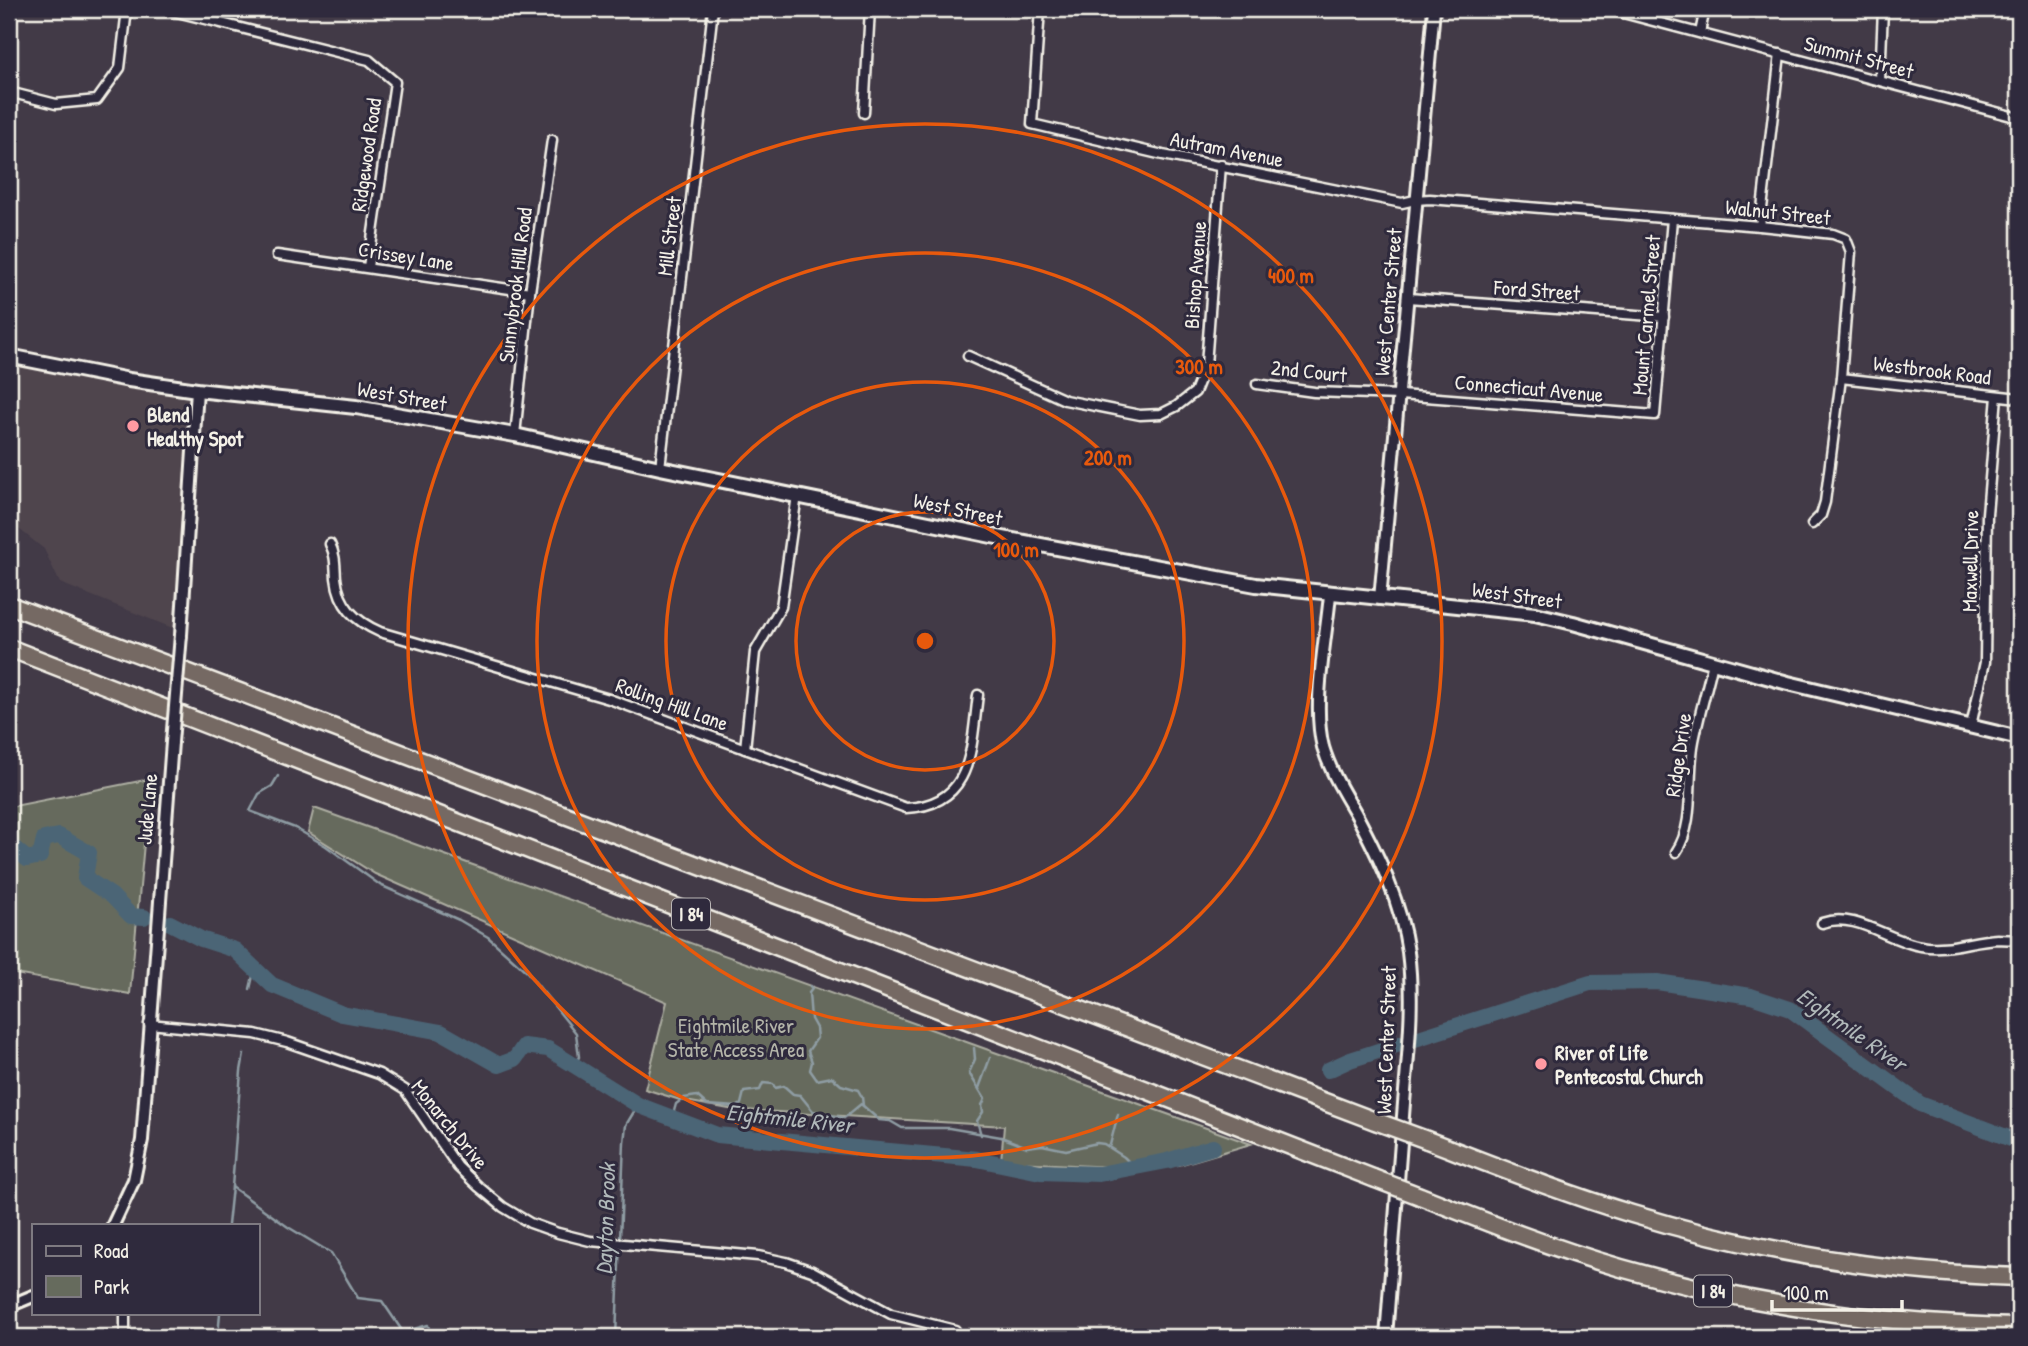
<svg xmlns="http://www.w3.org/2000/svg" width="2028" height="1346" viewBox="0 0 2028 1346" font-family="'Patrick Hand',sans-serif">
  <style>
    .built { fill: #50454e }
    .green { fill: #666b5d; stroke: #adaea2; stroke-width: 2 }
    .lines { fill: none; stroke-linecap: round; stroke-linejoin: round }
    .stream { stroke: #8f9da4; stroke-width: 2.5 }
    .river { stroke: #4c6576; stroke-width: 16 }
    .minor-casing { stroke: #f4f1e8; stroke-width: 13 }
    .tertiary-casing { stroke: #f4f1e8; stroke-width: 16 }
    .secondary-casing { stroke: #f4f1e8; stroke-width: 18 }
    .motorway-casing { stroke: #f4f1e8; stroke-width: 21 }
    .minor { stroke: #2f2a3d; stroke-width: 8 }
    .tertiary { stroke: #2f2a3d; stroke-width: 10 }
    .secondary { stroke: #2f2a3d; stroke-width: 12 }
    .motorway { stroke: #756964; stroke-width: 16 }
    .tertiary-bridge-casing { stroke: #f4f1e8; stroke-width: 16; stroke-linecap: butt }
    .motorway-bridge-casing { stroke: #f4f1e8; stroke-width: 21; stroke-linecap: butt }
    .tertiary-bridge { stroke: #2f2a3d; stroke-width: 10 }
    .motorway-bridge { stroke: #756964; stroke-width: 16 }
    .ring { fill: none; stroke: #e8590c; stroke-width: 3.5 }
    .poi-dot { fill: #ff9aa2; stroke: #2f2a3d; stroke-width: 2.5 }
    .labels { text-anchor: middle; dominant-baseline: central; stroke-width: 6; stroke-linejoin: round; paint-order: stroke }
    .shield { fill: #2f2a3d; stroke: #b9b5b5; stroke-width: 2 }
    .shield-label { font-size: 19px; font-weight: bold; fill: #f4f1e8 }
    .street-label { font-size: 21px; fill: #f4f1e8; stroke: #2f2a3d }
    .poi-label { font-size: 21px; font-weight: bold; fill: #f4f1e8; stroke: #2f2a3d; text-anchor: start }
    .park-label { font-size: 21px; fill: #b4b5a9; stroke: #2f2a3d }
    .water-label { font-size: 23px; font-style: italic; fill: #b1b9ba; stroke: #2f2a3d }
    .centre { fill: #e8590c; stroke: #2f2a3d; stroke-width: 3.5 }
    .ring-label { font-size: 21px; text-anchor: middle; font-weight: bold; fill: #e8590c; stroke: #2f2a3d; stroke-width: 6; stroke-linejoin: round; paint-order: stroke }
  </style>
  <rect width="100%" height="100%" fill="#423a47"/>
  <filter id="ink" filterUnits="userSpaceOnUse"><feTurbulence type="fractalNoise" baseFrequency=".0143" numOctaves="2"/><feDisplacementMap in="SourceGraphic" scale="14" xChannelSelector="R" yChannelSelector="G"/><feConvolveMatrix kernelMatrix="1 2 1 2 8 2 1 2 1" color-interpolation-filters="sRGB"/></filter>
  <g filter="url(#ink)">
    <path class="built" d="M9,359L192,394L175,629L60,583L44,549L14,525L9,524Z"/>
    <g class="green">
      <path d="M150,779L130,994L9,973V807Z"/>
      <path d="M314,808L1251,1144L1179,1165L1130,1168L1001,1161L1004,1126L729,1109L680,1100L645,1089L667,1002L375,874L308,832Z"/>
    </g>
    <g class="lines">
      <g class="stream">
        <path d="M278,776L272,786L259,794L250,811L295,828L326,846L380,885L459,920L488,937L527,972L576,1033L579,1057L574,1065"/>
        <path d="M810,986L812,989L809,993L811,1019L816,1028L817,1038L808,1051L812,1062L810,1070L817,1080L832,1077L841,1085L858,1090L862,1097L863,1106"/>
        <path d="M250,989L255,967"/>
        <path d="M974,1048L975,1059L969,1073L985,1099L982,1105L983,1112L977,1121L981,1135"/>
        <path d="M244,1054L241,1071L232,1187L288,1227L331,1253L358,1298L382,1301L403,1332L428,1325L431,1337"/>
        <path d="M979,1088L990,1058"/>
        <path d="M672,1118L676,1104L684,1098L697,1096L707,1105L737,1107L741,1104L744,1092L760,1090L763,1083L773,1084L775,1088L784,1086L793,1094L800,1095L813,1111L844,1118L861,1104L879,1120L890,1121L902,1128H949L1001,1137L1027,1147L1042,1145L1066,1150L1097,1143L1104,1144L1124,1157L1134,1167"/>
        <path d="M1110,1145L1118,1114"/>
        <path d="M228,1225L232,1187"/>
        <path d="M218,1337L220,1313"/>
        <path d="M616,1337L624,1142L626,1125L638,1105"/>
      </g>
      <g class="river">
        <path d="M9,844L27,859L40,856L44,839L59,836L89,853L85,878L112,896L131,916L144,917"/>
        <path d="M170,923L201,939L235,950L272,985L342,1014L441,1032L499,1065L515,1059L524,1046L548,1049L638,1105L717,1135L977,1159L1040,1172L1099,1174L1167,1161L1213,1147"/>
        <path d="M1328,1070L1350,1060L1590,983L1657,982L1751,996L1790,1009L1920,1104L2019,1142"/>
      </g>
      <defs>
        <g id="minor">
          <path d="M165,9L369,60L395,82L368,267"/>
          <path d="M1040,9L1032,124L1163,155L1402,203L1415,200L1430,199L1760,226L1833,234L1846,239L1851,252L1841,378L1825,502L1821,515L1812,524"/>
          <path d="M1608,9L2019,118"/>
          <path d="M1700,33L1705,9"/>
          <path d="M1880,80L1883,9"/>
          <path d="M9,92L56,104L97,100L120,68L127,9"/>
          <path d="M864,113L870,9"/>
          <path d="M1760,226L1780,54"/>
          <path d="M277,255L530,292"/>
          <path d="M1408,298L1664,317"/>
          <path d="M968,356L1065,400L1140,415L1161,414L1177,406L1195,392L1206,365L1221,165"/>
          <path d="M1841,378L2019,398"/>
          <path d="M1257,384L1314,392L1400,395L1655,415L1672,219"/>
          <path d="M515,435L530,292L552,140"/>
          <path d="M660,468L713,9"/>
          <path d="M330,544C336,556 335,565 336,578C339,606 355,621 380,632L609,699L906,808C974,805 971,747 978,695"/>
          <path d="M1971,726L1985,662L1987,514L1997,396"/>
          <path d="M745,749L755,652L781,607L797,495"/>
          <path d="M1676,852C1696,824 1687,775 1694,741C1699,715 1707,689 1713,662"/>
          <path d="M1822,923C1856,911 1888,941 1921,946C1947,951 1972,940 1997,939C2005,939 2012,940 2019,940"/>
          <path d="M149,1024L255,1034L287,1042L379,1074L405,1090L458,1167L479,1187L503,1207L530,1223L558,1233L590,1241L758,1256L786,1262L812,1271L891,1314L955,1330"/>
          <path d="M125,1337V1313"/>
        </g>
        <g id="tertiary">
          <path d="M1330,595C1326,639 1312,704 1323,747C1330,771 1344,793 1356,814C1379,857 1401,902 1408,952C1415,1006 1407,1061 1403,1116C1398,1189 1392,1263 1386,1337"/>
          <path d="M1380,599L1434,9"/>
          <path d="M181,635L197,390"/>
          <path d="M113,1225L134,1180L142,1140L172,742"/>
          <path d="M9,1306L33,1296"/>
        </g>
        <path id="secondary" d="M9,356L129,380L197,390L356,407L515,435L660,468L992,536L1256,585L1535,614L1573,623L1788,683L2019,738"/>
        <g id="motorway">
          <path d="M9,605L1375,1121"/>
          <path d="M9,648L1373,1178"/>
          <path d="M1427,1140C1495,1166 1562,1193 1632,1214C1757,1252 1888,1273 2019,1277"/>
          <path d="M1420,1196C1486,1222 1552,1248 1621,1268C1750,1305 1885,1325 2019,1327"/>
        </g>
      </defs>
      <use href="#minor" class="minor-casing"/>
      <use href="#tertiary" class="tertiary-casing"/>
      <use href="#secondary" class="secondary-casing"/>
      <use href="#motorway" class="motorway-casing"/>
      <use href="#minor" class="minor"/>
      <use href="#tertiary" class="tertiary"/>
      <use href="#secondary" class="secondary"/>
      <use href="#motorway" class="motorway"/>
      <defs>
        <path id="tertiary-bridge" d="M172,742L181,635"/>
        <g id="motorway-bridge">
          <path d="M1375,1121L1427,1140"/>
          <path d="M1373,1178L1420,1196"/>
        </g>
      </defs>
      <use href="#tertiary-bridge" class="tertiary-bridge-casing"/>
      <use href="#motorway-bridge" class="motorway-bridge-casing"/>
      <use href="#tertiary-bridge" class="tertiary-bridge"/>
      <use href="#motorway-bridge" class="motorway-bridge"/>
    </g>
  </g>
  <g class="ring">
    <circle cx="925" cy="641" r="129"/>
    <circle cx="925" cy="641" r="259"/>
    <circle cx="925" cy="641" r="388"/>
    <circle cx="925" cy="641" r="517"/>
  </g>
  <g class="poi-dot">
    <circle cx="133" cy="426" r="7"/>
    <circle cx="1541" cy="1064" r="7"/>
  </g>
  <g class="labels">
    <g class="shield">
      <rect x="672" y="898.5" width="38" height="31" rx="5"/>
      <rect x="1694" y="1275.5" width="38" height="31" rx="5"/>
    </g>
    <g class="shield-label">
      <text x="691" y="914">I 84</text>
      <text x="1713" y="1291">I 84</text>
    </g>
    <g class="street-label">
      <text transform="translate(1859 57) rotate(15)">Summit Street</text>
      <text transform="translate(1227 149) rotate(11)">Autram Avenue</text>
      <text transform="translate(366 155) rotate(-82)">Ridgewood Road</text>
      <text transform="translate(1778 212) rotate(6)">Walnut Street</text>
      <text transform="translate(669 236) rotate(-83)">Mill Street</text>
      <text transform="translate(406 256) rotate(9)">Crissey Lane</text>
      <text transform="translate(1195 275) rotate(-86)">Bishop Avenue</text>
      <text transform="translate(515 285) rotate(-83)">Sunnybrook Hill Road</text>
      <text transform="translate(1537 290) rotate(4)">Ford Street</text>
      <text transform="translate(1388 302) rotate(-85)">West Center Street</text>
      <text transform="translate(1646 315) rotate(-85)">Mount Carmel Street</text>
      <text transform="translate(1932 370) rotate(7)">Westbrook Road</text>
      <text transform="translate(1309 371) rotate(6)">2nd Court</text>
      <text transform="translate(1529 388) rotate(5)">Connecticut Avenue</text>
      <text transform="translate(402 396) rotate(10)">West Street</text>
      <text transform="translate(958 509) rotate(12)">West Street</text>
      <text transform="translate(1970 561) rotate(-89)">Maxwell Drive</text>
      <text transform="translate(1517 595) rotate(8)">West Street</text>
      <text transform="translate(672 704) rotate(20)">Rolling Hill Lane</text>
      <text transform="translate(1678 755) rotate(-82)">Ridge Drive</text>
      <text transform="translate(147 809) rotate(-85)">Jude Lane</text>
      <text transform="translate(1386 1040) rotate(-88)">West Center Street</text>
      <text transform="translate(450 1124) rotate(51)">Monarch Drive</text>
    </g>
    <g class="poi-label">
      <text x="147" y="414">Blend<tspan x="147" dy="24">Healthy Spot</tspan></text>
      <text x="1555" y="1052">River of Life<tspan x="1555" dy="24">Pentecostal Church</tspan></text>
    </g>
    <g class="park-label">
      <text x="736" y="1025">Eightmile River<tspan x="736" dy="24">State Access Area</tspan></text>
    </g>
    <g class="water-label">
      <text transform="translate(1852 1029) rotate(35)">Eightmile River</text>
      <text transform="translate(790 1118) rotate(6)">Eightmile River</text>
      <text transform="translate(605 1219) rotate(-88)">Dayton Brook</text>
    </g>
  </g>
  <circle cx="925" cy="641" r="10" class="centre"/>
  <g class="ring-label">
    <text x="1291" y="283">400 m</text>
    <text x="1199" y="374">300 m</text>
    <text x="1108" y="465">200 m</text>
    <text x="1016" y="557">100 m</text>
  </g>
  <rect width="2028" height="1346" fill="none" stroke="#2f2a3d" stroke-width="35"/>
  <rect x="18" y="18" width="1993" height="1311" fill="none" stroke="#f4f1e8" stroke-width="2.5" filter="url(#ink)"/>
  <rect x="32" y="1224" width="228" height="91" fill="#2f2a3d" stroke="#7e7a81" stroke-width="2"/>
  <rect x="46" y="1246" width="35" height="10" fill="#2f2a3d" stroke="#7e7a81" stroke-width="2"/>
  <text x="94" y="1258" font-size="21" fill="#f4f1e8">Road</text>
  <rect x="46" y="1276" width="35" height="21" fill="#666b5d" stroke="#7e7a81" stroke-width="2"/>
  <text x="94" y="1294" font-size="21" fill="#f4f1e8">Park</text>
  <path d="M1772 1300v10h130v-10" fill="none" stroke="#f4f1e8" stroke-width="3.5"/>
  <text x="1783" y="1300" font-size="21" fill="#f4f1e8" stroke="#2f2a3d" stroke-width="5" paint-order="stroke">100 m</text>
</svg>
